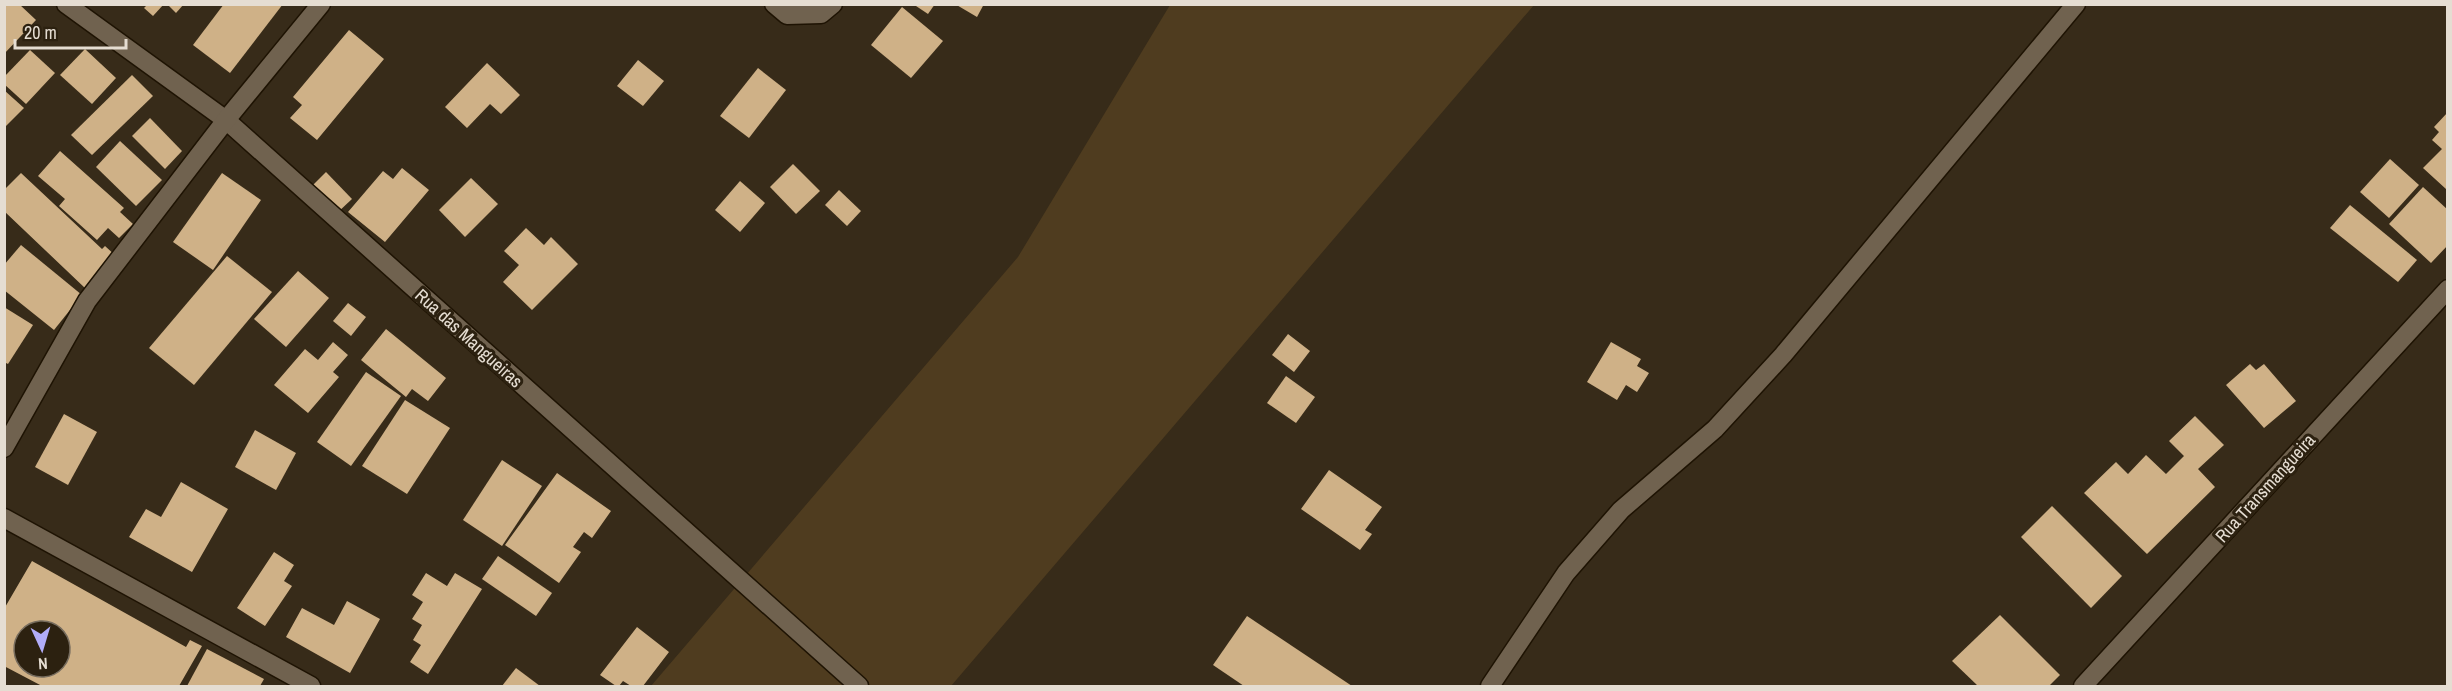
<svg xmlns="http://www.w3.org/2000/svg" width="2452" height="691" viewBox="0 0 2452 691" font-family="'Archivo Narrow',sans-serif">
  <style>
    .green { fill: #4f3c1f }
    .building { fill: #cfb187; fill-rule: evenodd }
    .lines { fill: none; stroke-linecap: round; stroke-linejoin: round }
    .minor-casing { stroke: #1e1303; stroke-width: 21 }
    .tertiary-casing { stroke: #1e1303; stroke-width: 21 }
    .minor { stroke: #70624f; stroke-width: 18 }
    .tertiary { stroke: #70624f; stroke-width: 18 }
    .labels { text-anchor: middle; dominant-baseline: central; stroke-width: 6; stroke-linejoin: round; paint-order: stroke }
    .street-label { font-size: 18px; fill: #e5ddd2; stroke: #2c2110 }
  </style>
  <rect width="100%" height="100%" fill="#372b19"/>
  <path class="green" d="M1170,5H1534L951,686H651L1018,257Z"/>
  <g class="building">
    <path d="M4,4H19L36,20L4,54Z"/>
    <path d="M148,4H164L153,16L144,8Z"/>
    <path d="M167,4H184L176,13Z"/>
    <path d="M224,4H283L230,73L193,45Z"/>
    <path d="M913,4H935L928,14Z"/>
    <path d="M955,4H984L977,17Z"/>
    <path d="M902,7L943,41L911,78L871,45Z"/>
    <path d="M349,30L384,59L317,140L290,118L302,105L293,97Z"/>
    <path d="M85,49L116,78L92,104L60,75Z"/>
    <path d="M30,50L55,73L26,104L4,84V77Z"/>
    <path d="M638,60L664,81L643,106L617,86Z"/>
    <path d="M487,63L520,95L501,114L490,104L467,128L445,107Z"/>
    <path d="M758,68L786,90L749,138L720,116Z"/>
    <path d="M132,75L153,96L92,155L71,135Z"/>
    <path d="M4,90L24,108L4,128Z"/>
    <path d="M2448,112V187L2446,189L2423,168L2442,149L2432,140L2439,132L2434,127Z"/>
    <path d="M150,118L182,151L165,169L132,136Z"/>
    <path d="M120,141L162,180L136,206L96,167Z"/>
    <path d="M60,151L124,208L120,212L133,224L119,238L108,228L97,240L59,206L65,199L38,176Z"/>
    <path d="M2390,159L2419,185L2389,218L2360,192Z"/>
    <path d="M793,164L820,191L796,214L770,187Z"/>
    <path d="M402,168L429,190L385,242L348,212L383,171L393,179Z"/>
    <path d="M326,172L352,199L337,213L311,187Z"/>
    <path d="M21,173L102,249L105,246L117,257L86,289L4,211V190Z"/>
    <path d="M222,173L261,200L213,270L173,242Z"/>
    <path d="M471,178L498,204L465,237L439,210Z"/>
    <path d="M740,181L765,203L740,232L715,210Z"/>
    <path d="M2423,187L2448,210V245L2431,263L2389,224Z"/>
    <path d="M839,190L861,211L847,226L825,205Z"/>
    <path d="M2350,205L2417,260L2398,282L2330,228Z"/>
    <path d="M526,228L544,245L551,237L578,264L532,310L503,282L519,265L504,251Z"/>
    <path d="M21,245L82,295L54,330L4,290V265Z"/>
    <path d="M227,256L272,292L194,385L149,348Z"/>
    <path d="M298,271L329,298L286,347L254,319Z"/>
    <path d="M348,303L366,317L351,336L333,321Z"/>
    <path d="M4,307L33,325L8,364L4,362Z"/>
    <path d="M386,329L446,378L428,401L412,389L406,397L361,360Z"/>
    <path d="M1288,334L1310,351L1294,372L1272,355Z"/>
    <path d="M333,342L348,355L333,372L339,377L308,413L274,385L305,349L318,360Z"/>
    <path d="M1611,342L1641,359L1637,366L1649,373L1637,392L1626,385L1617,400L1587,382Z"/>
    <path d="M2250,364L2256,370L2264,364L2296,401L2264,428L2226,385Z"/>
    <path d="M366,372L401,396L351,466L317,442Z"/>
    <path d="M1286,376L1315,397L1296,423L1267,403Z"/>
    <path d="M405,400L450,428L407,494L362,466Z"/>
    <path d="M64,414L97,432L68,485L35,467Z"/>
    <path d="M2195,416L2224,445L2198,469L2215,487L2147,554L2084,493L2116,462L2128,474L2146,455L2166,474L2184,456L2169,441Z"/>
    <path d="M255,430L296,453L276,490L235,467Z"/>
    <path d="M502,460L542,486L502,546L463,520Z"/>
    <path d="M1329,470L1382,507L1365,530L1372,534L1360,550L1301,509Z"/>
    <path d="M557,473L611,511L592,538L584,532L573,547L581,552L559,583L505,545Z"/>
    <path d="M181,482L228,509L192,572L129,537L146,509L161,517Z"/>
    <path d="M2052,506L2122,576L2091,608L2021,537Z"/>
    <path d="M274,552L294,565L284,581L292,586L265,626L237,608Z"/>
    <path d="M498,556L552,593L536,616L482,579Z"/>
    <path d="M32,561L186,647L190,640L202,646L179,686H42L4,666V609ZM24,631H60V667H24Z"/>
    <path d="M426,573L447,586L455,573L482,589L428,674L410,662L421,645L413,640L422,625L412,619L423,602L412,595Z"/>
    <path d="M347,601L380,619L350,673L286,637L302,608L334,625Z"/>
    <path d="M2000,615L2060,675L2049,686H1978L1952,661Z"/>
    <path d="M1247,616L1352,686H1244L1213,665Z"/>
    <path d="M637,627L669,652L643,686H631L623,681L619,686H616L600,675Z"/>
    <path d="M207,649L264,679L260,686H187Z"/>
    <path d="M516,668L540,686H502Z"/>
  </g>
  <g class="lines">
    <defs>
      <g id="minor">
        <path d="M66,4L226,120L859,686"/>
        <path d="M774,4L787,15L821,14L833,4"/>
        <path d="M4,448L87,301L226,120L321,4"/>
        <path d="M4,518L311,686"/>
        <path d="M1490,686L1566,573L1621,510L1715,429L1783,355L2076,4"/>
      </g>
      <path id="tertiary" d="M2083,686L2448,289"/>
    </defs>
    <use href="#minor" class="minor-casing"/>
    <use href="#tertiary" class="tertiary-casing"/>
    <use href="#minor" class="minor"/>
    <use href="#tertiary" class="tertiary"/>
  </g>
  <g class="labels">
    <g class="street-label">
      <text transform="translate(469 338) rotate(42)">Rua das Mangueiras</text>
      <text transform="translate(2265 488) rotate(-48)">Rua Transmangueira</text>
    </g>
  </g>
  <rect width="2452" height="691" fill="none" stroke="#e5ddd2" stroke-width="12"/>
  <g transform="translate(42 649) rotate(176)"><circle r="28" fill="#2c2110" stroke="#766c5e" stroke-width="1.5"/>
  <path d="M0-4.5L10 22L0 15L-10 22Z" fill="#b2adf9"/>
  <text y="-9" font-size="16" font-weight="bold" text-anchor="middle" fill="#e5ddd2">N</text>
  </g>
  <path d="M15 39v9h111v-9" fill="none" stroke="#e5ddd2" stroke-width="3"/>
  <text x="24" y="39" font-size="18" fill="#e5ddd2" stroke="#2c2110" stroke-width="4.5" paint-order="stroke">20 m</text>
</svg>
